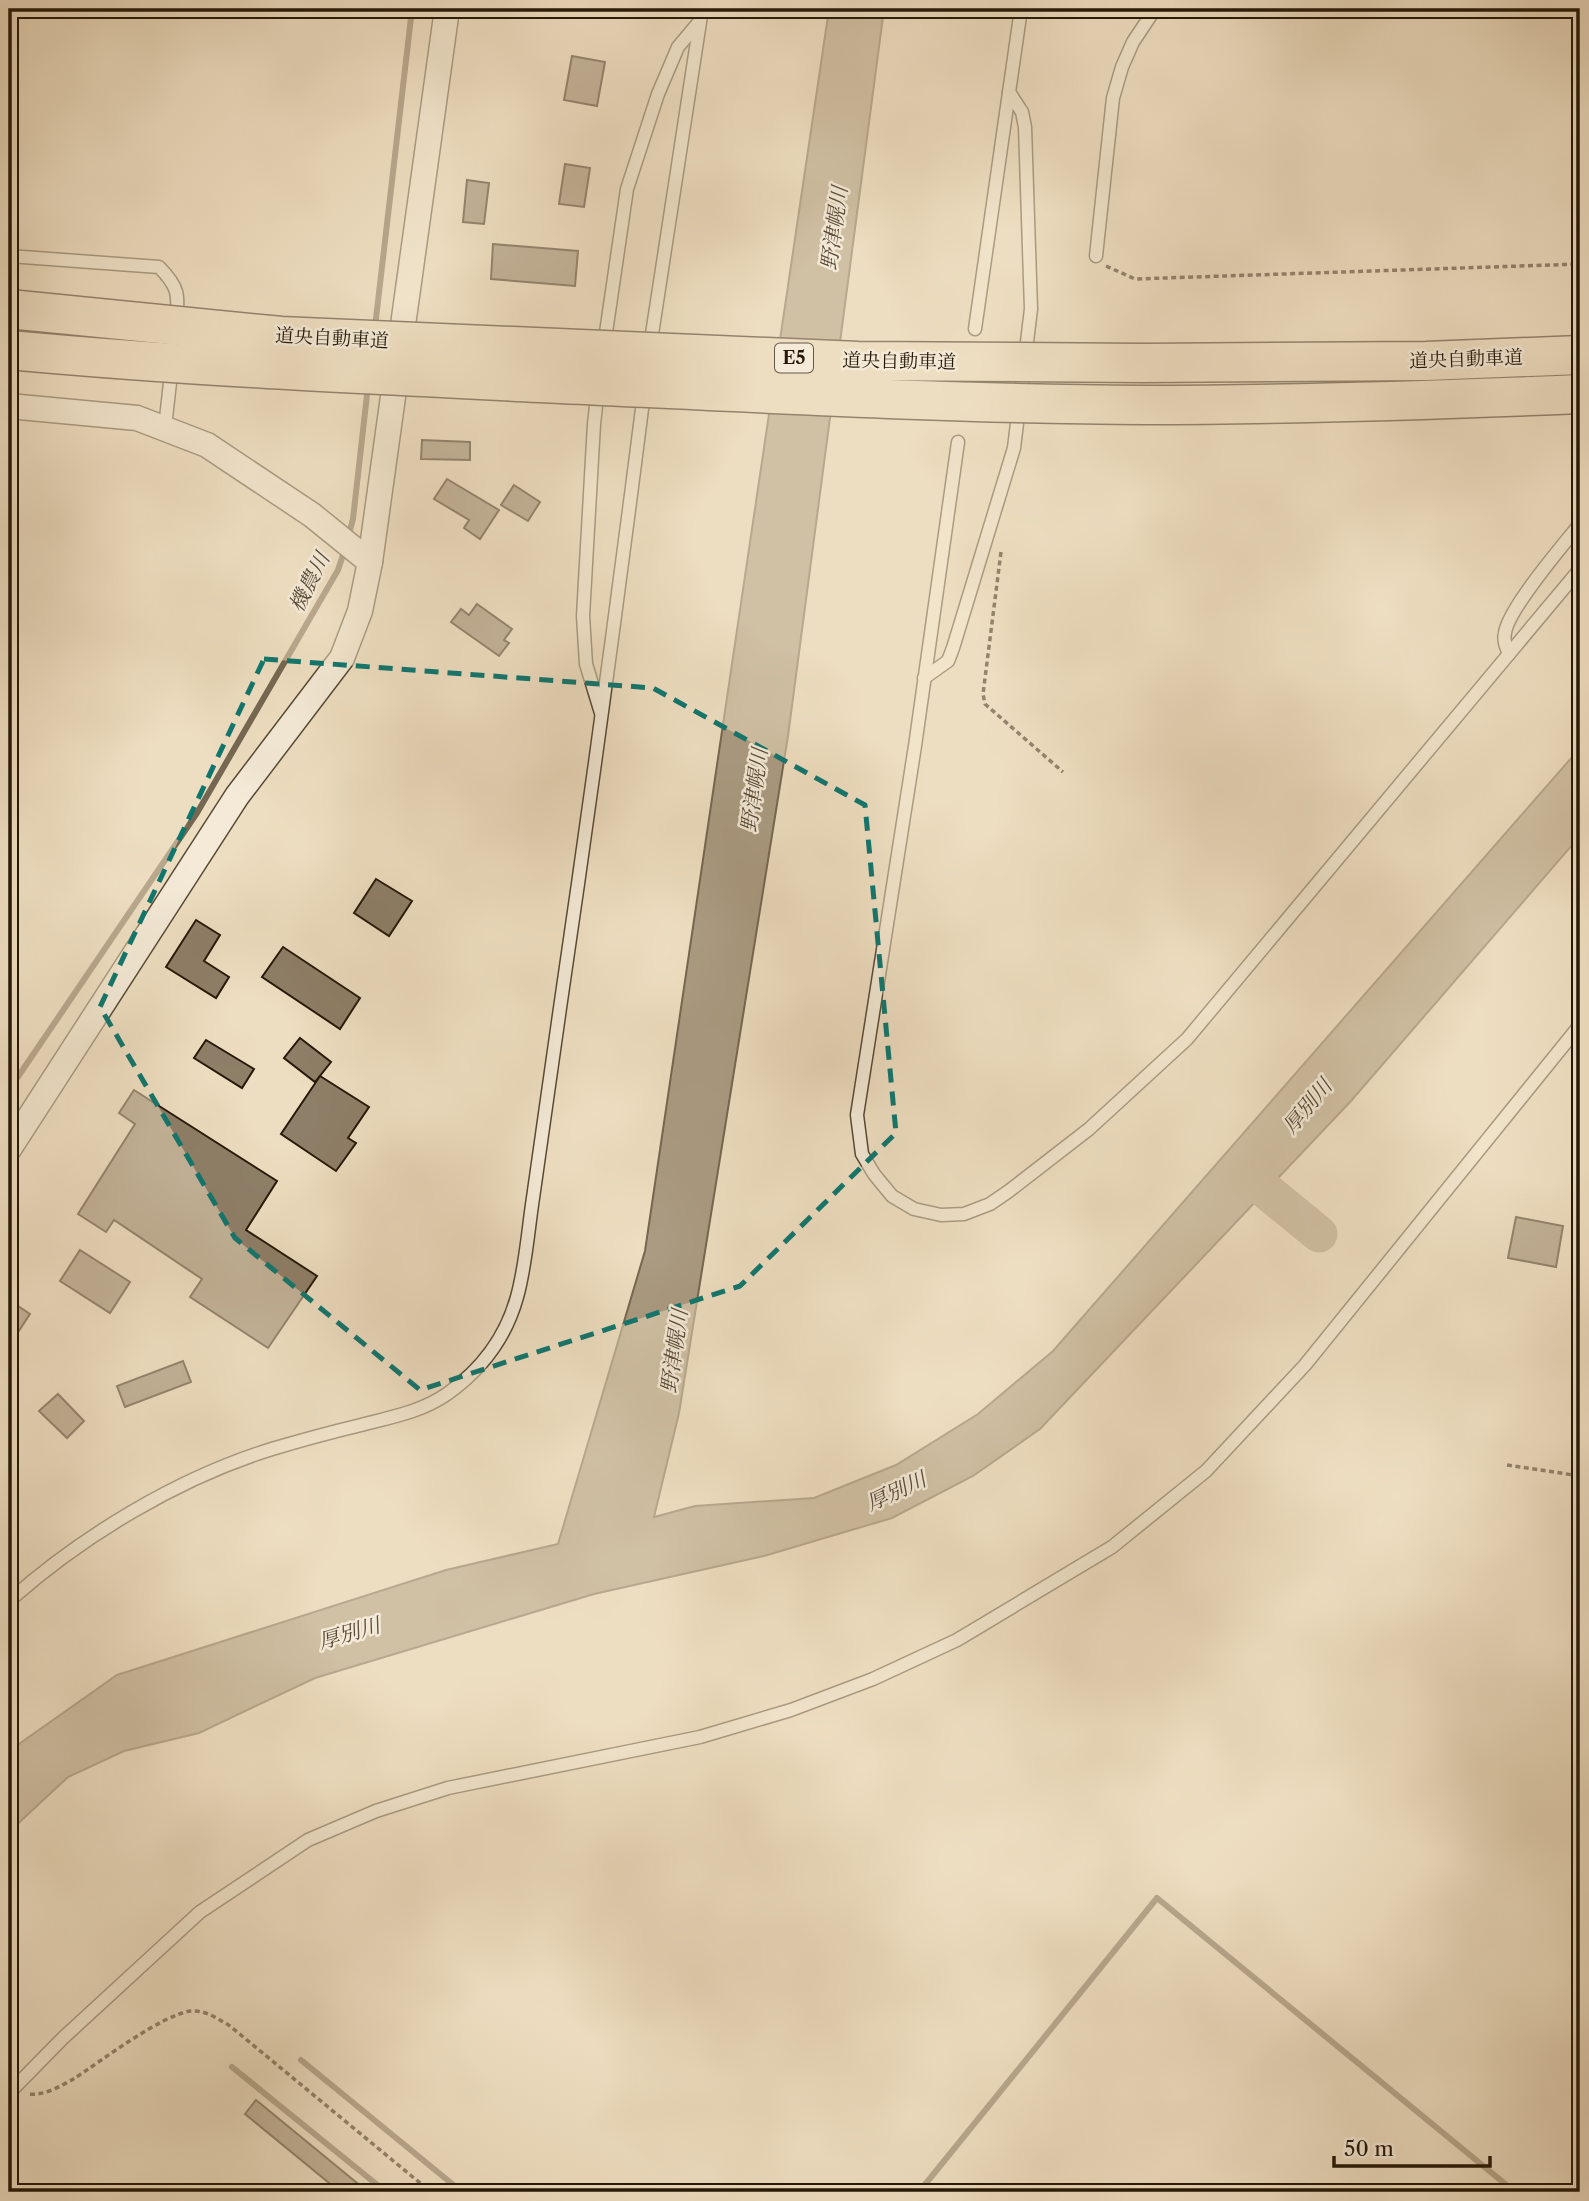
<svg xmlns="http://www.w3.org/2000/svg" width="1589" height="2201" viewBox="0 0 1589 2201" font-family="'Libre Caslon Text','Noto Serif JP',serif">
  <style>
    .water { fill: #aa9b82; stroke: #756751; stroke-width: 2 }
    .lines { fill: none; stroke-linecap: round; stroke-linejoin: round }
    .stream { stroke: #756751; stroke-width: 6 }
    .river { stroke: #aa9b82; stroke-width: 37 }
    .building { fill: #8e7f68; stroke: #251808; stroke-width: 2 }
    .lane-casing { stroke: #574a36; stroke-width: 15 }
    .street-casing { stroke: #574a36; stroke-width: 27 }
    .path { stroke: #251808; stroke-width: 3.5; stroke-dasharray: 5 3.5; stroke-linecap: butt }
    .lane { stroke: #f4ead7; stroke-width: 12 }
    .street { stroke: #f4ead7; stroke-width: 24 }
    .highway-bridge-casing { stroke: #251808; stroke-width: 41; stroke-linecap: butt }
    .highway-bridge { stroke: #eedec1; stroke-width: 38 }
    .marked { fill: none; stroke: #0f766e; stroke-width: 5; stroke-dasharray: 14 9; stroke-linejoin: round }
    .labels { text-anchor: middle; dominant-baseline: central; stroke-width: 5; stroke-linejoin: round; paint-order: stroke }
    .shield { fill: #f4ead7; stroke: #635746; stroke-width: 2 }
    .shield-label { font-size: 18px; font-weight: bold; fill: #251808 }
    .street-label { font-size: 19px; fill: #251808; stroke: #f4ead7 }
    .water-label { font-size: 21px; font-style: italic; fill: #5a4c39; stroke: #f4ead7 }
  </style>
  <rect width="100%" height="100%" fill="#eedec1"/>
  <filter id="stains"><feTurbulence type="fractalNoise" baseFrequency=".00286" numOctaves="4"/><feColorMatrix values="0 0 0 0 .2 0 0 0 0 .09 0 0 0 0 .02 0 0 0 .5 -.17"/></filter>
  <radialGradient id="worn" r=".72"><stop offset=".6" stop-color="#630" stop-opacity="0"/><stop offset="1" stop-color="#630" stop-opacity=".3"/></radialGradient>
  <path class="water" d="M829,9H884L788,736L679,1413L654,1517L695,1506L814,1498L896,1465L978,1414L1053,1351L1580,748V836L1351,1101L1040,1429L973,1476L892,1518L764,1556L594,1594L315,1678L199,1733L124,1751L68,1777L9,1832V1751L117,1675L446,1570L558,1544L645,1251Z"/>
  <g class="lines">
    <g class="stream">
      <path d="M375,327L412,9"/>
      <path d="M348,538L353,519L368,386"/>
      <path d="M9,1090L197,813L338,570L345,549"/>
      <path d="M301,2060L462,2192"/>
      <path d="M232,2067L386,2192"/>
      <path d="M919,2192L1157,1898L1515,2192"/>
    </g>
    <path class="river" d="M1248,1176L1319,1234"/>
  </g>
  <g class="building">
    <path d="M572,56L605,62L597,106L564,100Z"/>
    <path d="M565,164L590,168L584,207L559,204Z"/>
    <path d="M467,180L489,183L484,224L463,222Z"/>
    <path d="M493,244L578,251L575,286L491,279Z"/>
    <path d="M422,440L470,442V460L421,459Z"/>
    <path d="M447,479L499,510L480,539L464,528L469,520L434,499Z"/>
    <path d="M514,485L540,502L528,521L501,505Z"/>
    <path d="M477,604L512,629L504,640L509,643L499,656L451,622L461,609L469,615Z"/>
    <path d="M376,879L412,901L389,936L354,913Z"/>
    <path d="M196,920L220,935L204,961L229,977L216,998L166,967Z"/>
    <path d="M283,947L360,998L340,1029L262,977Z"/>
    <path d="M300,1038L331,1062L315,1082L284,1058Z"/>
    <path d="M206,1040L254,1069L242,1088L194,1058Z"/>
    <path d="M320,1076L369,1107L348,1138L356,1143L336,1171L281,1134Z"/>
    <path d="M134,1090L277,1181L246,1230L317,1276L268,1348L190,1297L202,1279L114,1220L106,1232L78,1214L135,1124L119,1113Z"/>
    <path d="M1516,1217L1563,1226L1556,1267L1508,1258Z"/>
    <path d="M80,1250L130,1282L110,1313L60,1281Z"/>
    <path d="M9,1300L30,1314L9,1346Z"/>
    <path d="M183,1361L191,1382L125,1407L117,1386Z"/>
    <path d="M58,1394L84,1421L67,1438L39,1411Z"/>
    <path d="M256,2100L368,2192H340L245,2114Z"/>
  </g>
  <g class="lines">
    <defs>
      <g id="lane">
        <path d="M9,256L159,267C179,287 179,295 176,323"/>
        <path d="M1096,256L1113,98L1122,67L1133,42L1155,9"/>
        <path d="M975,329L1021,9"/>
        <path d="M604,346L627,189L658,94L678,47L699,22"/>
        <path d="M650,347L702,9"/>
        <path d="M598,388L594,424L583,616L586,664L601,713"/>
        <path d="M165,427L172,365"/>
        <path d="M958,442L915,746L857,1115L862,1154L874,1174L892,1196L914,1209L941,1215L964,1214L990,1204L1009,1191L1089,1129L1187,1039L1580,569"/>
        <path d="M1509,654C1506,647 1503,640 1505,633C1508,609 1563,545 1580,524"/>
        <path d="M924,678L948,661L953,648L1014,448L1031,309L1025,127L1022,112L1009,92"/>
        <path d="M9,1601C82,1536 178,1478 272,1449C302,1440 332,1432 361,1425C391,1417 421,1412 447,1394C481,1370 506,1337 517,1297C526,1265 528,1230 533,1198C542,1135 551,1072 560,1008C590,804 618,599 644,393"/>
        <path d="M9,2093L63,2038L200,1912L308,1840L376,1811L448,1788L700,1737L791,1710L873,1679L957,1640L1112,1547L1206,1471L1305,1365L1580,1025"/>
      </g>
      <g id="street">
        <path d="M9,406L137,418L207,445L312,515L370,562"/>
        <path d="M9,1149L237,796L342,658L360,611L370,562L447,9"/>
      </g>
    </defs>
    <use href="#lane" class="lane-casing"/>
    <use href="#street" class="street-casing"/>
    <g class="path">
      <path d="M1106,266L1135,279L1580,264"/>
      <path d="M1001,552L983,694L985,704L1063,772"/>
      <path d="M1507,1465L1580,1476"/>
      <path d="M30,2094C44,2096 63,2085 75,2078C101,2061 163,2014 191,2011C206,2010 218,2019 230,2026L431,2192"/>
    </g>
    <use href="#lane" class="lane"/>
    <use href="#street" class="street"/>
    <defs>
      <g id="highway-bridge">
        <path d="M9,309L281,336L858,361L1144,363L1426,361L1580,355"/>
        <path d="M9,350C193,367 377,375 561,384C756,393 951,404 1146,405C1290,405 1436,400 1580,394"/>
      </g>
    </defs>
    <use href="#highway-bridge" class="highway-bridge-casing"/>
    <use href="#highway-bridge" class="highway-bridge"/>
  </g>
  <path d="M0 0H1589V2201H0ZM264,659L653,688L865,805L896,1133L740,1286L420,1390L235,1238L100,1007Z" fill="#eedec1" fill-opacity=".55" fill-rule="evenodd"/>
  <path class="marked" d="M264,659L653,688L865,805L896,1133L740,1286L420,1390L235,1238L100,1007Z"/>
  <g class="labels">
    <rect class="shield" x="775" y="343.5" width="38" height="29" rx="5"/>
    <g class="shield-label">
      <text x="794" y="358">E5</text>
    </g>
    <g class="street-label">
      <text transform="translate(332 338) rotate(3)">道央自動車道</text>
      <text transform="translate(1466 359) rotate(-2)">道央自動車道</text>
      <text transform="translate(899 361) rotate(1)">道央自動車道</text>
    </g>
    <g class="water-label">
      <text transform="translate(834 228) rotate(-82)">野津幌川</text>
      <text transform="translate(309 582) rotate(-63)">機農川</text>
      <text transform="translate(754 790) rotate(-82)">野津幌川</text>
      <text transform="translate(1307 1106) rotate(-50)">厚別川</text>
      <text transform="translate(674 1351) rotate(-82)">野津幌川</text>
      <text transform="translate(896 1491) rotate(-25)">厚別川</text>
      <text transform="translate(349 1633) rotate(-16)">厚別川</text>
    </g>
  </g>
  <rect width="1589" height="2201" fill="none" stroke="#eedec1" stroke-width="35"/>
  <rect x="10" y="10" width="1568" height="2180" fill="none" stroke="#251808" stroke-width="3.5"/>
  <rect x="18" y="18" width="1554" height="2166" fill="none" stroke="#251808" stroke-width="2"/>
  <path d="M1334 2156v10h156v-10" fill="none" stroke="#251808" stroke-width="3.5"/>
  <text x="1344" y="2156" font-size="21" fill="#251808" stroke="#f4ead7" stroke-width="5" paint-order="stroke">50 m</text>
  <rect width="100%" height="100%" filter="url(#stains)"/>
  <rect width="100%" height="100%" fill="url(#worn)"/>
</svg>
